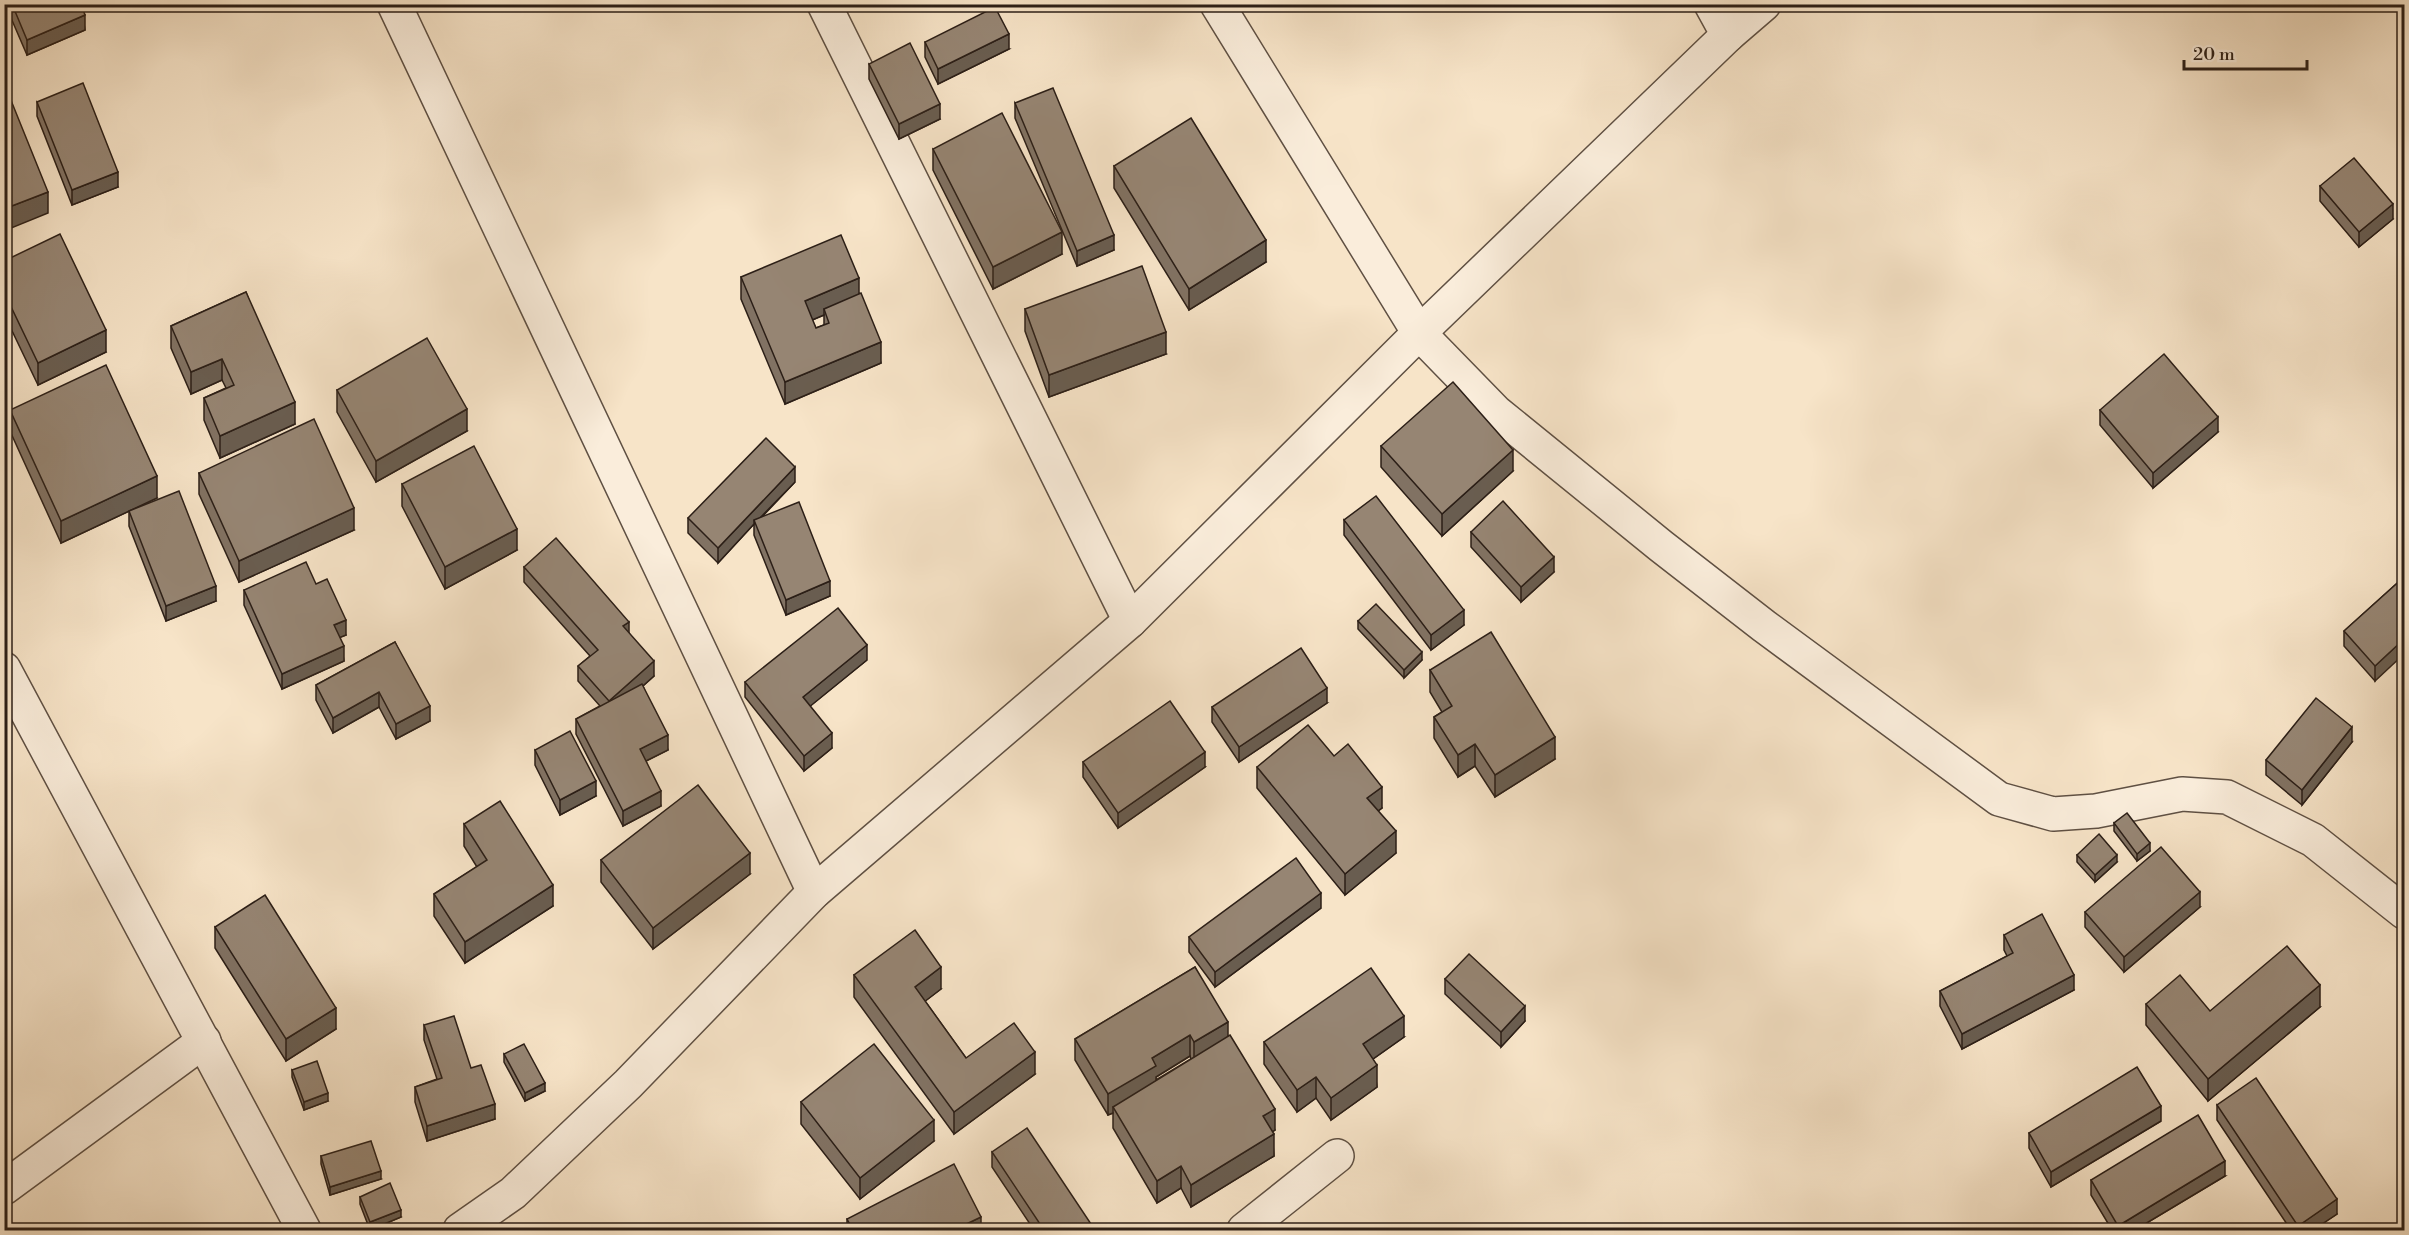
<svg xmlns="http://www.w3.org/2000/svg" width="2409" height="1235" viewBox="0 0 2409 1235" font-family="'Libre Bodoni',serif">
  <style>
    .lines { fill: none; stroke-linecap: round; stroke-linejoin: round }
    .minor-casing { stroke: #5f5043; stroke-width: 36 }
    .minor { stroke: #faeddb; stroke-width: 33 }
    .wall { fill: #817263; stroke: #2c1f17; stroke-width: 1.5; fill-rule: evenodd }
    .shaded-wall { fill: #695d50; stroke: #2c1f17; stroke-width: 1.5 }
    .building { fill: #968573; stroke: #2c1f17; stroke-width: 1.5 }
  </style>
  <rect width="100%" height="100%" fill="#f7e4c8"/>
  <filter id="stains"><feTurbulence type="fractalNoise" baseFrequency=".00333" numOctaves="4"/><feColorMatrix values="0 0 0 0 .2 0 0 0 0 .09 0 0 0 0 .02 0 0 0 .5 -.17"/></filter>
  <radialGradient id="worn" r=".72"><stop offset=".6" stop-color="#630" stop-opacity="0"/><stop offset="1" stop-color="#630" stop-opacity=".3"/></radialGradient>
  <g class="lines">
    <defs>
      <g id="minor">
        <path d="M394,4L814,892"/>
        <path d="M824,4L1130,621"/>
        <path d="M1217,4L1419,333L1496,412L1661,546L1764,626L1999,799L2053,814L2096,811L2182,794L2227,797L2313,840L2404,912"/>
        <path d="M1728,35L1764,4"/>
        <path d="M4,669L304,1230"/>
        <path d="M4,1188L204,1041"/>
        <path d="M460,1230L513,1193L628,1084L814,892L1130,621L1419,333L1728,35L1711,4"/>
        <path d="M1244,1230L1337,1156"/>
      </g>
    </defs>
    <use href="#minor" class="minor-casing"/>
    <use href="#minor" class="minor"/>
  </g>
  <g class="wall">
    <path d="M5,4H81L85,30L27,55Z"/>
    <path d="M925,42L1009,49L938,84L925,57Z"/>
    <path d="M869,64L940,119L899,139L869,79Z"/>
    <path d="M37,102L118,187L72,205L37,116Z"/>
    <path d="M1015,103L1114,250L1077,266L1015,118Z"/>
    <path d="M933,149L1062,254L993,289L933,170Z"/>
    <path d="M1114,166L1266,262L1189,310L1114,188Z"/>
    <path d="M2320,186L2393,219L2359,247L2320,201Z"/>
    <path d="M4,261L106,352L38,385L4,314Z"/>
    <path d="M741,277L859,293L881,363L785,404L741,299ZM824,315V325L816,328L812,320Z"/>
    <path d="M246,292L295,424L220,458L204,420V398L226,388L222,380L191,394L171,348V326Z"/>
    <path d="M1025,309L1166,354L1049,397L1025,331Z"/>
    <path d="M337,390L467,431L376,482L337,412Z"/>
    <path d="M10,410L157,498L61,543L10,431Z"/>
    <path d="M2100,410L2218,432L2153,488L2100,425Z"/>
    <path d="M1381,446L1513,471L1442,536L1381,467Z"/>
    <path d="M199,473L354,530L239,582L199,494Z"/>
    <path d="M795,482L761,518L830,596L786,615L754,535V524L718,563L688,533V518Z"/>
    <path d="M402,484L517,550L445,589L402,506Z"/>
    <path d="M129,511L216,601L166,621L129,526Z"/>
    <path d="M1344,520L1464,625L1431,650L1344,535Z"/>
    <path d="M1471,532L1554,572L1521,602L1471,547Z"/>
    <path d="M524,567L629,633L654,676L643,686L668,750L646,761L661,806L623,826L576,734V719L600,706L578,681V666L590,656L524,582Z"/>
    <path d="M2404,577L2375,681L2344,646V631Z"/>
    <path d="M316,584L346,635L340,637L344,661L282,689L244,605V590Z"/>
    <path d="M1358,621L1422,660L1404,678L1358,629Z"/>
    <path d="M395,642L430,721L396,739L379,707L333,733L316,700V685Z"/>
    <path d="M867,660L810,706L832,748L804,771L745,697V682Z"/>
    <path d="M1430,670L1555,759L1495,797L1475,766L1458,777L1434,738V717L1442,712L1430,692Z"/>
    <path d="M1327,703L1239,762L1212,722V707Z"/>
    <path d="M2352,742L2302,805L2266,775V760Z"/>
    <path d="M535,750L596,796L560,815L535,765Z"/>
    <path d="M1334,756L1382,808L1378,811L1396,853L1345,895L1257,788V767Z"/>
    <path d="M1083,762L1205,767L1118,828L1083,777Z"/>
    <path d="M2114,823L2150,851L2137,861L2114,831Z"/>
    <path d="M464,824L553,906L465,963L434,916V894L477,867L464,846Z"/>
    <path d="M2077,855L2117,862L2095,882L2077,862Z"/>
    <path d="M601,860L750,874L653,949L601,882Z"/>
    <path d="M2200,907L2124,972L2085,927V912Z"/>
    <path d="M1321,908L1215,987L1189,952V937Z"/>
    <path d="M215,927L336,1029L286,1061L215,948Z"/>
    <path d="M2004,935L2074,990L1962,1049L1940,1006V991L2007,956L2004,950Z"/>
    <path d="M1195,967L1228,1036L1275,1130L1272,1132L1274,1156L1191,1207L1181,1188L1157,1203L1113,1128V1113L1108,1115L1075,1060V1039ZM1190,1056L1191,1059L1156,1080V1077Z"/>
    <path d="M854,975L941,989L925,1001L966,1058L1035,1074L954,1134L854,997Z"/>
    <path d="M1445,979L1525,1021L1501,1047L1445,994Z"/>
    <path d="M2146,1004L2210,1011L2320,1007L2208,1101L2146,1025Z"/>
    <path d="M424,1025L471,1068L495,1119L427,1141L415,1102V1087L437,1079L424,1040Z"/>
    <path d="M1404,1037L1373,1059L1377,1087L1331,1120L1316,1098L1297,1112L1264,1064V1042Z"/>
    <path d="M504,1054L545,1091L525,1101L504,1062Z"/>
    <path d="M292,1070L328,1101L304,1110L292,1077Z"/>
    <path d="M801,1102L934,1141L860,1199L801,1124Z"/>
    <path d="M2217,1105L2337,1214L2313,1230H2291L2217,1120Z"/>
    <path d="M2161,1121L2051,1187L2029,1148V1133Z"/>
    <path d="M992,1152L1095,1230H1034L992,1167Z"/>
    <path d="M321,1156L381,1179L330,1195L321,1164Z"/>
    <path d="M2225,1176L2135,1230H2112L2091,1195V1180Z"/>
    <path d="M360,1197L401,1217L370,1230L360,1204Z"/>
    <path d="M847,1219L981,1230H847Z"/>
  </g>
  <g class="shaded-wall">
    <path d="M85,15V30L27,55V40Z"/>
    <path d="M1009,34V49L938,84V69Z"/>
    <path d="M940,104V119L899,139V124Z"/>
    <path d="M118,172V187L72,205V190Z"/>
    <path d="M48,192V213L4,231V209Z"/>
    <path d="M2393,204V219L2359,247V232Z"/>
    <path d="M1062,232V254L993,289V267Z"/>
    <path d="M1114,235V250L1077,266V251Z"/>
    <path d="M1266,240V262L1189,310V289Z"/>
    <path d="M859,278V300L824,309V315L805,323V301Z"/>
    <path d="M106,330V352L38,385V363Z"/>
    <path d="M1166,332V354L1049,397V375Z"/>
    <path d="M881,342V363L785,404V382Z"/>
    <path d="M222,359V380L191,394V372Z"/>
    <path d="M295,402V424L220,458V436Z"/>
    <path d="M467,409V431L376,482V461Z"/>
    <path d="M2218,417V432L2153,488V473Z"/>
    <path d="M1513,450V471L1442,536V514Z"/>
    <path d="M795,467V482L755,523L754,520V524L718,563V548Z"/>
    <path d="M157,476V498L61,543V521Z"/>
    <path d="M354,508V530L239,582V561Z"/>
    <path d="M517,529V550L445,589V567Z"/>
    <path d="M1554,557V572L1521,602V587Z"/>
    <path d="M830,581V596L786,615V600Z"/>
    <path d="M216,586V601L166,621V606Z"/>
    <path d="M1464,610V625L1431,650V635Z"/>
    <path d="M346,620V635L334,640V625Z"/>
    <path d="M629,622V637L623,626Z"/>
    <path d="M2404,639V654L2375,681V666Z"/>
    <path d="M867,645V660L803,712V697Z"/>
    <path d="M344,646V661L282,689V674Z"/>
    <path d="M1422,652V660L1404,678V670Z"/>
    <path d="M654,661V676L609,716V701Z"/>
    <path d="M1327,688V703L1239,762V747Z"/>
    <path d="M379,692V707L333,733V718Z"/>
    <path d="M430,706V721L396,739V724Z"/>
    <path d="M2352,727V742L2302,805V790Z"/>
    <path d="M832,733V748L804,771V756Z"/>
    <path d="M668,735V750L640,764V749Z"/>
    <path d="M1555,737V759L1495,797V775Z"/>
    <path d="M1475,744V766L1458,777V755Z"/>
    <path d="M1205,752V767L1118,828V813Z"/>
    <path d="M596,781V796L560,815V800Z"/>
    <path d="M1382,787V808L1367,819V798Z"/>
    <path d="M661,791V806L623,826V811Z"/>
    <path d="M1396,831V853L1345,895V874Z"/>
    <path d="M2150,843V851L2137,861V854Z"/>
    <path d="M750,853V874L653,949V928Z"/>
    <path d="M2117,855V862L2095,882V875Z"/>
    <path d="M553,885V906L465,963V942Z"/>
    <path d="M2200,892V907L2124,972V957Z"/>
    <path d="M1321,893V908L1215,987V972Z"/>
    <path d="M941,967V989L915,1009V987Z"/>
    <path d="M2074,975V990L1962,1049V1034Z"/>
    <path d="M2320,985V1007L2208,1101V1079Z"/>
    <path d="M1525,1006V1021L1501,1047V1032Z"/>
    <path d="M336,1008V1029L286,1061V1039Z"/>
    <path d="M1404,1016V1037L1363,1066V1044Z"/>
    <path d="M1228,1022V1043L1194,1064V1042Z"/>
    <path d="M1190,1035V1056L1156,1077V1087L1113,1107V1113L1108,1115V1094L1152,1058Z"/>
    <path d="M1035,1052V1074L954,1134V1112Z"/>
    <path d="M1377,1065V1087L1331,1120V1098Z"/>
    <path d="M1316,1077V1098L1297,1112V1090Z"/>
    <path d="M545,1083V1091L525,1101V1093Z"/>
    <path d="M328,1093V1101L304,1110V1102Z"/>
    <path d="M495,1104V1119L427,1141V1126Z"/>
    <path d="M2161,1106V1121L2051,1187V1172Z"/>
    <path d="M1275,1109V1130L1263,1138V1116Z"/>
    <path d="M934,1120V1141L860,1199V1178Z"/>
    <path d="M1274,1134V1156L1191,1207V1185Z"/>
    <path d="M2225,1161V1176L2135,1230H2118V1226Z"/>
    <path d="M1181,1166V1188L1157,1203V1181Z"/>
    <path d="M381,1171V1179L330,1195V1187Z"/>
    <path d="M2337,1199V1214L2313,1230H2298V1226Z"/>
    <path d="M401,1210V1217L370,1230V1222Z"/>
    <path d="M981,1217V1230H954Z"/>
  </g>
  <g class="building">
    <path d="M12,4H81L85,15L27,40Z"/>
    <path d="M995,7L1009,34L938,69L925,42Z"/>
    <path d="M910,43L940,104L899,124L869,64Z"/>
    <path d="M4,83L48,192L4,209Z"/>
    <path d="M83,83L118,172L72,190L37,102Z"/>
    <path d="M1053,88L1114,235L1077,251L1015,103Z"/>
    <path d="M1002,113L1062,232L993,267L933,149Z"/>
    <path d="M1191,118L1266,240L1189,289L1114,166Z"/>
    <path d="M2354,158L2393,204L2359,232L2320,186Z"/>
    <path d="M60,234L106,330L38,363L4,292V261Z"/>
    <path d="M841,235L859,278L805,301L816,328L829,323L824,309L861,293L881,342L785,382L741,277Z"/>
    <path d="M1142,266L1166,332L1049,375L1025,309Z"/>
    <path d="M246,292L295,402L220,436L204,398L234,385L222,359L191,372L171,326Z"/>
    <path d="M427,338L467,409L376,461L337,390Z"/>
    <path d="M2164,354L2218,417L2153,473L2100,410Z"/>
    <path d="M106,365L157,476L61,521L10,410Z"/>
    <path d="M1453,382L1513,450L1442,514L1381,446Z"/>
    <path d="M314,419L354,508L239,561L199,473Z"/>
    <path d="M766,438L795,467L718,548L688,518Z"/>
    <path d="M474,446L517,529L445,567L402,484Z"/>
    <path d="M179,491L216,586L166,606L129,511Z"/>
    <path d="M1376,496L1464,610L1431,635L1344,520Z"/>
    <path d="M1503,501L1554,557L1521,587L1471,532Z"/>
    <path d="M799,502L830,581L786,600L754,520Z"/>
    <path d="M556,538L629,622L623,626L654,661L609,701L578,666L598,650L524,567Z"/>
    <path d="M306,562L316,584L327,579L346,620L334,625L344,646L282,674L244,590Z"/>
    <path d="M2404,577V639L2375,666L2344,631Z"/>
    <path d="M1376,604L1422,652L1404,670L1358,621Z"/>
    <path d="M838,608L867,645L803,697L832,733L804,756L745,682Z"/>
    <path d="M1491,632L1555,737L1495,775L1475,744L1458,755L1434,717L1452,706L1430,670Z"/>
    <path d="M395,642L430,706L396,724L379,692L333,718L316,685Z"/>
    <path d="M1301,648L1327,688L1239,747L1212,707Z"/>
    <path d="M642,684L668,735L640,749L661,791L623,811L576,719Z"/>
    <path d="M2316,698L2352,727L2302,790L2266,760Z"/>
    <path d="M1170,701L1205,752L1118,813L1083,762Z"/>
    <path d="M1308,725L1334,756L1348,744L1382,787L1367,798L1396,831L1345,874L1257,767Z"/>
    <path d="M570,731L596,781L560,800L535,750Z"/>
    <path d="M698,785L750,853L653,928L601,860Z"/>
    <path d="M500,801L553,885L465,942L434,894L487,860L464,824Z"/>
    <path d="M2127,813L2150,843L2137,854L2114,823Z"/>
    <path d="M2099,834L2117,855L2095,875L2077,855Z"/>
    <path d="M2161,847L2200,892L2124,957L2085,912Z"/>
    <path d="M1296,858L1321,893L1215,972L1189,937Z"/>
    <path d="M265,895L336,1008L286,1039L215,927Z"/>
    <path d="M2042,914L2074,975L1962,1034L1940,991L2013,953L2004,935Z"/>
    <path d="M915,930L941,967L915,987L966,1058L1014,1023L1035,1052L954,1112L854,975Z"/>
    <path d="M2287,946L2320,985L2208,1079L2146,1004L2180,975L2210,1011Z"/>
    <path d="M1469,954L1525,1006L1501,1032L1445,979Z"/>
    <path d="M1195,967L1228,1022L1194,1042L1190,1035L1152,1058L1156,1066L1108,1094L1075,1039Z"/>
    <path d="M1371,968L1404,1016L1363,1044L1377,1065L1331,1098L1316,1077L1297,1090L1264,1042Z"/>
    <path d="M454,1016L471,1068L481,1065L495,1104L427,1126L415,1087L442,1078L424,1025Z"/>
    <path d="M1230,1035L1275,1109L1263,1116L1274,1134L1191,1185L1181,1166L1157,1181L1113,1107Z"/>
    <path d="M524,1044L545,1083L525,1093L504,1054Z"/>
    <path d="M874,1044L934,1120L860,1178L801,1102Z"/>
    <path d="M317,1061L328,1093L304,1102L292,1070Z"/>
    <path d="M2137,1067L2161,1106L2051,1172L2029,1133Z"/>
    <path d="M2256,1078L2337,1199L2298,1226L2217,1105Z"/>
    <path d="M2198,1115L2225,1161L2118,1226L2091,1180Z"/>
    <path d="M1027,1128L1095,1230H1044L992,1152Z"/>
    <path d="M371,1141L381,1171L330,1187L321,1156Z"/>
    <path d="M954,1164L981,1217L954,1230H853L847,1219Z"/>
    <path d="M390,1183L401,1210L370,1222L360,1197Z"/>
  </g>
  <rect width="2409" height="1235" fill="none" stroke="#f7e4c8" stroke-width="24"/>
  <rect x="6" y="6" width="2397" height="1223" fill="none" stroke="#2c1f17" stroke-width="3"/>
  <rect x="12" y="12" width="2385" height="1211" fill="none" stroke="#2c1f17" stroke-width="1.5"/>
  <path d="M2184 60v9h123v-9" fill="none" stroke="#2c1f17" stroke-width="3"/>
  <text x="2193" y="60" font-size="18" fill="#2c1f17" stroke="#faeddb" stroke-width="4.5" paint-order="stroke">20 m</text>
  <rect width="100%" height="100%" filter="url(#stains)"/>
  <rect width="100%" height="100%" fill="url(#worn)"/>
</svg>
